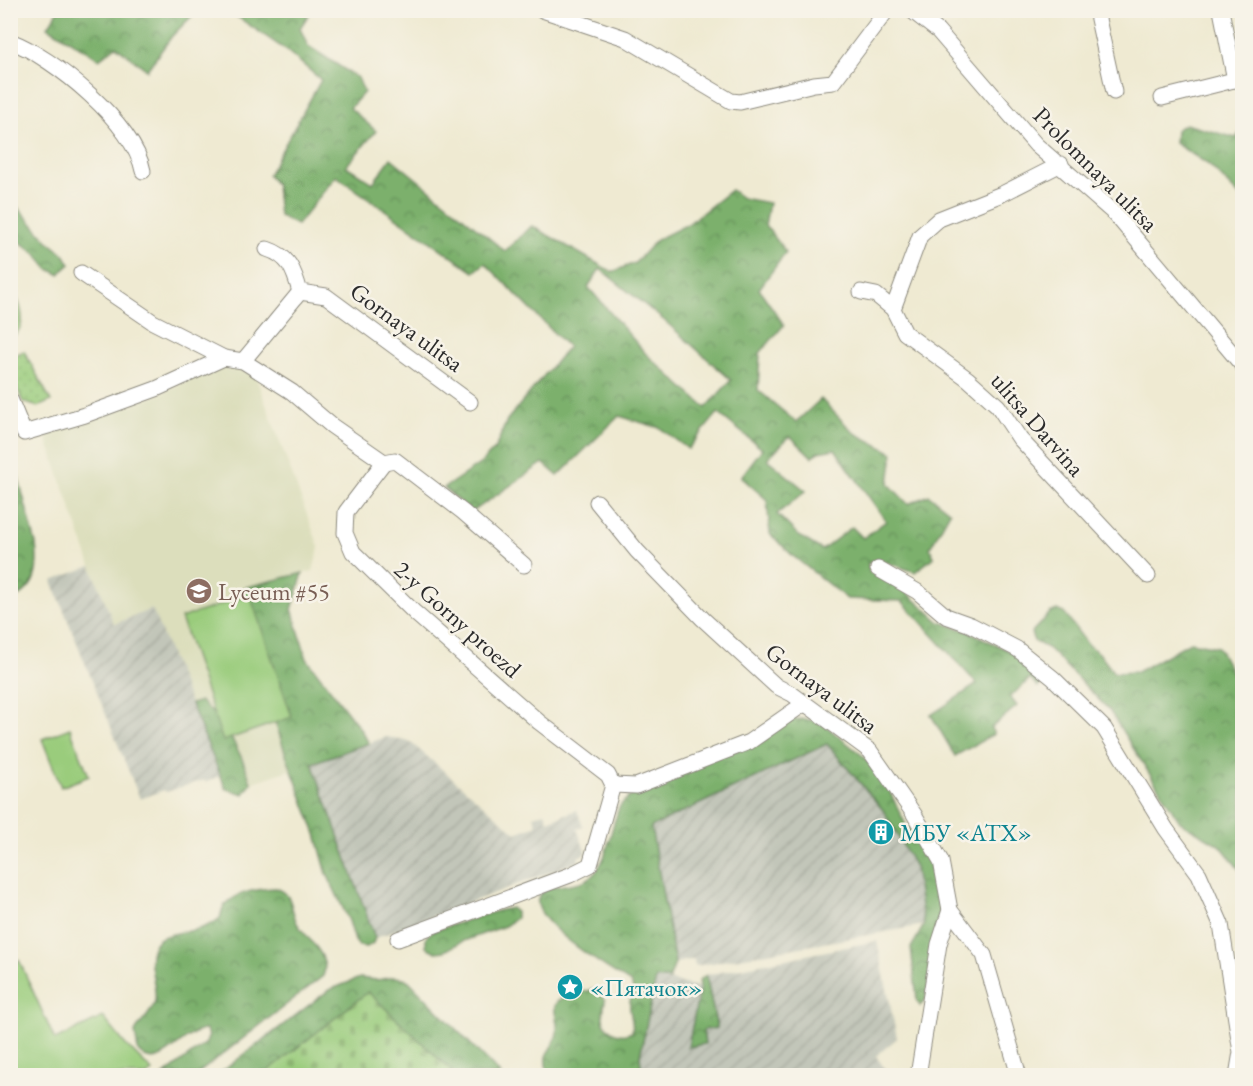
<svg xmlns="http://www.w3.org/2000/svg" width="1253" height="1086" viewBox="0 0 1253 1086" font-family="'EB Garamond',serif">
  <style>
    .built { fill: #dcdebc }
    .industrial { fill: url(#industrial-furrows) }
    .grass { fill: url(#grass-dots); stroke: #627c54; stroke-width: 1.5 }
    .forest { fill: url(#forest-crowns); stroke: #536e4c; stroke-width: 1.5; fill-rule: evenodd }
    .cemetery { fill: url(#cemetery-stones); stroke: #627c54; stroke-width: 1.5 }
    .park { fill: #9acc7c; stroke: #627c54; stroke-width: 1.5 }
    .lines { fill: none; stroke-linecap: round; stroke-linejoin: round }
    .minor-casing { stroke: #8d8a7e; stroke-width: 17 }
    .minor { stroke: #fff; stroke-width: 15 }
    .labels { text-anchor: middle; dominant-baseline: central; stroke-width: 5; stroke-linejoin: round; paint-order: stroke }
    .street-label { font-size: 24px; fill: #2b2b2b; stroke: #f7f3e8 }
    .education-label { font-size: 24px; fill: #785e54; stroke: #f7f3e8; text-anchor: start }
    .culture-label { font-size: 24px; fill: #0d838f; stroke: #f7f3e8; text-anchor: start }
  </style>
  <defs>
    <pattern id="industrial-furrows" width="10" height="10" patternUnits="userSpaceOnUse" patternTransform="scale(1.5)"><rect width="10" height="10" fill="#c2c6b9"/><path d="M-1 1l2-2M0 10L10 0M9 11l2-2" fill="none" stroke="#a7aa9f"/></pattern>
    <pattern id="grass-dots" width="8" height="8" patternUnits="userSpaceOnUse" patternTransform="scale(1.5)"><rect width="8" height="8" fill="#9acc7c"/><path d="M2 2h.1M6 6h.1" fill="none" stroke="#85af6b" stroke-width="1.8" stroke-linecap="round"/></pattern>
    <pattern id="forest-crowns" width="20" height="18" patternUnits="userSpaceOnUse" patternTransform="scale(1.5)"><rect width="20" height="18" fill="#7bb06c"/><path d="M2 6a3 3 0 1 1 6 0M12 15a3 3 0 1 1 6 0" fill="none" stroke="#658f59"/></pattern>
    <pattern id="cemetery-stones" width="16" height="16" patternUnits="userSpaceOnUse" patternTransform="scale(1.5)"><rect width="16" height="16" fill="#9acc7c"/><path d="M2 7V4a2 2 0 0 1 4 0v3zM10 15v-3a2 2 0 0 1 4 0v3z" fill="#85af6b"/></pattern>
  </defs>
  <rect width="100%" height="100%" fill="#f7f3e8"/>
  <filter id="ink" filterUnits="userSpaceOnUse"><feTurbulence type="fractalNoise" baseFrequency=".0167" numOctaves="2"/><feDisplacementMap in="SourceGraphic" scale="12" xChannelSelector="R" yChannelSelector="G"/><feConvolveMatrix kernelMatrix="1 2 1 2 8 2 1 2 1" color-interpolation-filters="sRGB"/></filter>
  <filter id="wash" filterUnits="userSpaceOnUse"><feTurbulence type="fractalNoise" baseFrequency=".008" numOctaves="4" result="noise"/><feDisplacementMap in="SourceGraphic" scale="24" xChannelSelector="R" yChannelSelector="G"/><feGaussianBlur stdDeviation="1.35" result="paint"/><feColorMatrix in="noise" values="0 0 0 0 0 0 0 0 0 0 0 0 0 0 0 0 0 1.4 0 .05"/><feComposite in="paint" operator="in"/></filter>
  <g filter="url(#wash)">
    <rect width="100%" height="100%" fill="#efead2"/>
    <path class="built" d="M223,364L254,372L319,547L313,571L303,573L292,609L307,659L359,727L369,743L251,783L220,776L152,609L114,624L91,566L45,434L88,422L156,396Z"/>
    <g class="industrial">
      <path d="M91,566L114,624L152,609L220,776L206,782L204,780L166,792L164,790L140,799L52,581Z"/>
      <path d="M386,737L409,741L516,833L537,825L534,816L545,812L548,821L577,810L583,827L577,829L586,853L578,857L579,861L375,938L312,763Z"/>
      <path d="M827,744L883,810L916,867L924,925L695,966L694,959L675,963L650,828Z"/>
      <path d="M877,941L897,1038L876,1056L889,1075L637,1076L641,1066L640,1056L656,978L699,987V980L706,975Z"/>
    </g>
    <g class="grass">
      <path d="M10,288C22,303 29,326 11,338Z"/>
      <path d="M24,351L51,401L38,407L23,402L11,374V357Z"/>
    </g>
    <g class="forest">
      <path d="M58,11V10L197,11L172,36L147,70L116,46L99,59L48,27Z"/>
      <path d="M229,11H311L300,28L308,46L358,78L364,92L350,108L376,131L346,166L373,183L391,158L505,251L532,226L612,272L635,263L656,240L688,224L731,190L742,198L769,203L765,225L786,252L759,289L784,325L760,353L758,390L796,422L821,399L853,432L893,453L889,484L908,504L929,495L950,512L930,548L934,557L915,572L886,562H868L869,572L896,583L940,622L970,632L1015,654L1047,680L1038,687L1030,679L1010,697L1017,706L991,728L994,734L955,756L931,715L977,684L902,601L847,599L793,556L770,534L767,500L741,477L762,449L718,413L688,449L660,428L619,416L558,476L543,463L472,512L444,488L481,463L495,449L507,420L568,347L485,263L474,272L336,176L297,225L279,216L276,185L268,175L321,80L287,51ZM600,269L666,322L731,380L706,408L646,354L588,287ZM790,436L812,457L818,452L835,449L886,521L863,538L852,527L822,550L799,536L777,514L806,491L767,459Z"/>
      <path d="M1185,124L1236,138L1242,130V198L1209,165L1175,143L1176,130Z"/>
      <path d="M10,199L50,243L64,254L70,264L59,274L48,269L36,254L11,235Z"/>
      <path d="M11,450L36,544C39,570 37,589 11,600Z"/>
      <path d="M303,573L292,609L307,659L359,727L369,743L312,763L375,938L373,943L367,947L359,946L355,941L349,921L327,874L316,834L286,755L244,625L237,593L247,587Z"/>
      <path d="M1057,610L1064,613L1088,645L1099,653L1114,673L1137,672L1190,642L1218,647L1242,692V873L1221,846L1180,822L1109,710L1049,649L1034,641L1031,633L1050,613Z"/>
      <path d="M200,701C225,722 241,751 251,783L244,794L226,789L191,704Z"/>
      <path d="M806,719L823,724L863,756L886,784L906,825L929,852L943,899L934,941L926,999L920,1006L917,1000L911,948L924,925L915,867L883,810L827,744L651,827L675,963L669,980L656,978L640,1056L641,1066L637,1076L548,1075C542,1047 549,1058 556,1037C563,1015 539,1002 575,994C582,992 590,989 597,990L605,999C605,1005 602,1013 603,1019C606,1032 621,1038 632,1032C635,1022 628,1012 630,1002C631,994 635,991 631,983C617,974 511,912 544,891C560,881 581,889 595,873C608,857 609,836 616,817C617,814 618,808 621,805C625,799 633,795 639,790L790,720Z"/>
      <path d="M276,888C294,894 290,909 297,923C305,938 332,955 323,976L196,1075H164L206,1043L209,1035L206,1030C181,1030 160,1077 138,1051L135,1032C141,1021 152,1014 155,1001C158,982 143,959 156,942C163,932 192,933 204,927C209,925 216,922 220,918C222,914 221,909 225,905C238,891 258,889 276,888Z"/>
      <path d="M511,908L516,912V918L505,926L461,942L445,951L436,952L426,947V937L433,931L497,911Z"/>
      <path d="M706,975L717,1028L703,1030L705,1044L688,1047L700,987L699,980Z"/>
      <path d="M393,977L404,978L409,981L501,1075H456L368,992L263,1075L216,1076L329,990L360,978L377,980Z"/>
    </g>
    <path class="cemetery" d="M368,992L456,1075H263Z"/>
    <g class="park">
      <path d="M250,595L292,717L223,741L181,618Z"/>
      <path d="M70,728L89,776L61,787L42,739Z"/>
      <path d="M19,960L55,1040L103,1017L125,1044L152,1071L147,1076L11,1075V963Z"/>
    </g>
  </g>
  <g filter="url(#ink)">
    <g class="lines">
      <defs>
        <g id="minor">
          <path d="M542,10L625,38L731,101L740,102L814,84L833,82L887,10"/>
          <path d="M911,10L938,31L1036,145L1115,214L1242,365"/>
          <path d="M1096,10L1114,92"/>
          <path d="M1221,10L1235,80"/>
          <path d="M10,41C54,57 135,125 143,171"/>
          <path d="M1162,98L1242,78"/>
          <path d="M267,249C289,256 294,270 300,292L326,296L470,402"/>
          <path d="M81,273L153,322L224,358L243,361L292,392L332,426L384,462L395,460L463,512L524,565"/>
          <path d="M861,292L876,295L893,309L905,333L968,379L998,406L1020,439L1148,576"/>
          <path d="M893,309L920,236L939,219L1002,194L1061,164"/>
          <path d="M243,361L300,292"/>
          <path d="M10,399L24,433L85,415L156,389L224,358"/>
          <path d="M384,462L346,512L345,533L353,552L415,613L539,722L608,775L613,785"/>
          <path d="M597,502L637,551L703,619L776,686L792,694L870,751L914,814L941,861L950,910L984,955L1019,1076"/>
          <path d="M878,569L918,592L946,616L971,625L1017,649L1053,678L1104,728L1166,829L1199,874L1221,924L1241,1052L1237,1076"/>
          <path d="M613,785L636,786L749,742L805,703"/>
          <path d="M398,939L570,875L590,865L613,785"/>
          <path d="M918,1076L939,944L950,910"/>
        </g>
      </defs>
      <use href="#minor" class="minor-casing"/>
      <use href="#minor" class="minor"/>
    </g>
  </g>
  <defs>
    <symbol id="school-disc" viewBox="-11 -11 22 22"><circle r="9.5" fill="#8d6e63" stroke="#f7f3e8"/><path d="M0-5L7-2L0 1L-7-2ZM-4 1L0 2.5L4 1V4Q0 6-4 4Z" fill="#fff"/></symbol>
    <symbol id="building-disc" viewBox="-11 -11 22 22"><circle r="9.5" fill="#0f9aa8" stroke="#f7f3e8"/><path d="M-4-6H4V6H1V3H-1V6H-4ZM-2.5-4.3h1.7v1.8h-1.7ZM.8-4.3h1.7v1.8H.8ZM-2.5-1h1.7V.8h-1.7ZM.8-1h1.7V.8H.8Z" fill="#fff"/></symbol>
    <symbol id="sight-disc" viewBox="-11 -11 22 22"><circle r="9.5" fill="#0f9aa8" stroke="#f7f3e8"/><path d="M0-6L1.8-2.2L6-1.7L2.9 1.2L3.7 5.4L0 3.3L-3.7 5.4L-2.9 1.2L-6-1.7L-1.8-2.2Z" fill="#fff"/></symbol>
  </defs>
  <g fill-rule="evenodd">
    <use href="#school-disc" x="184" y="576" width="30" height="30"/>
    <use href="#building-disc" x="866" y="817" width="30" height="30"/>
    <use href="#sight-disc" x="555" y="972" width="30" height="30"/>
  </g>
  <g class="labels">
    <g class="street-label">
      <text transform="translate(1096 169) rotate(45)">Prolomnaya ulitsa</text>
      <text transform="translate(407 327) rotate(36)">Gornaya ulitsa</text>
      <text transform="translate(1038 424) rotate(49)">ulitsa Darvina</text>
      <text transform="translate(458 619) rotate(42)">2-y Gorny proezd</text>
      <text transform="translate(822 688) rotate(37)">Gornaya ulitsa</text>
    </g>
    <g class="education-label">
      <text x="218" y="591">Lyceum #55</text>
    </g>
    <g class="culture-label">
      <text x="900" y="832">МБУ «АТХ»</text>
      <text x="590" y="987">«Пятачок»</text>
    </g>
  </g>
  <rect width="1253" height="1086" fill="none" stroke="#f7f3e8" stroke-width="36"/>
</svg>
